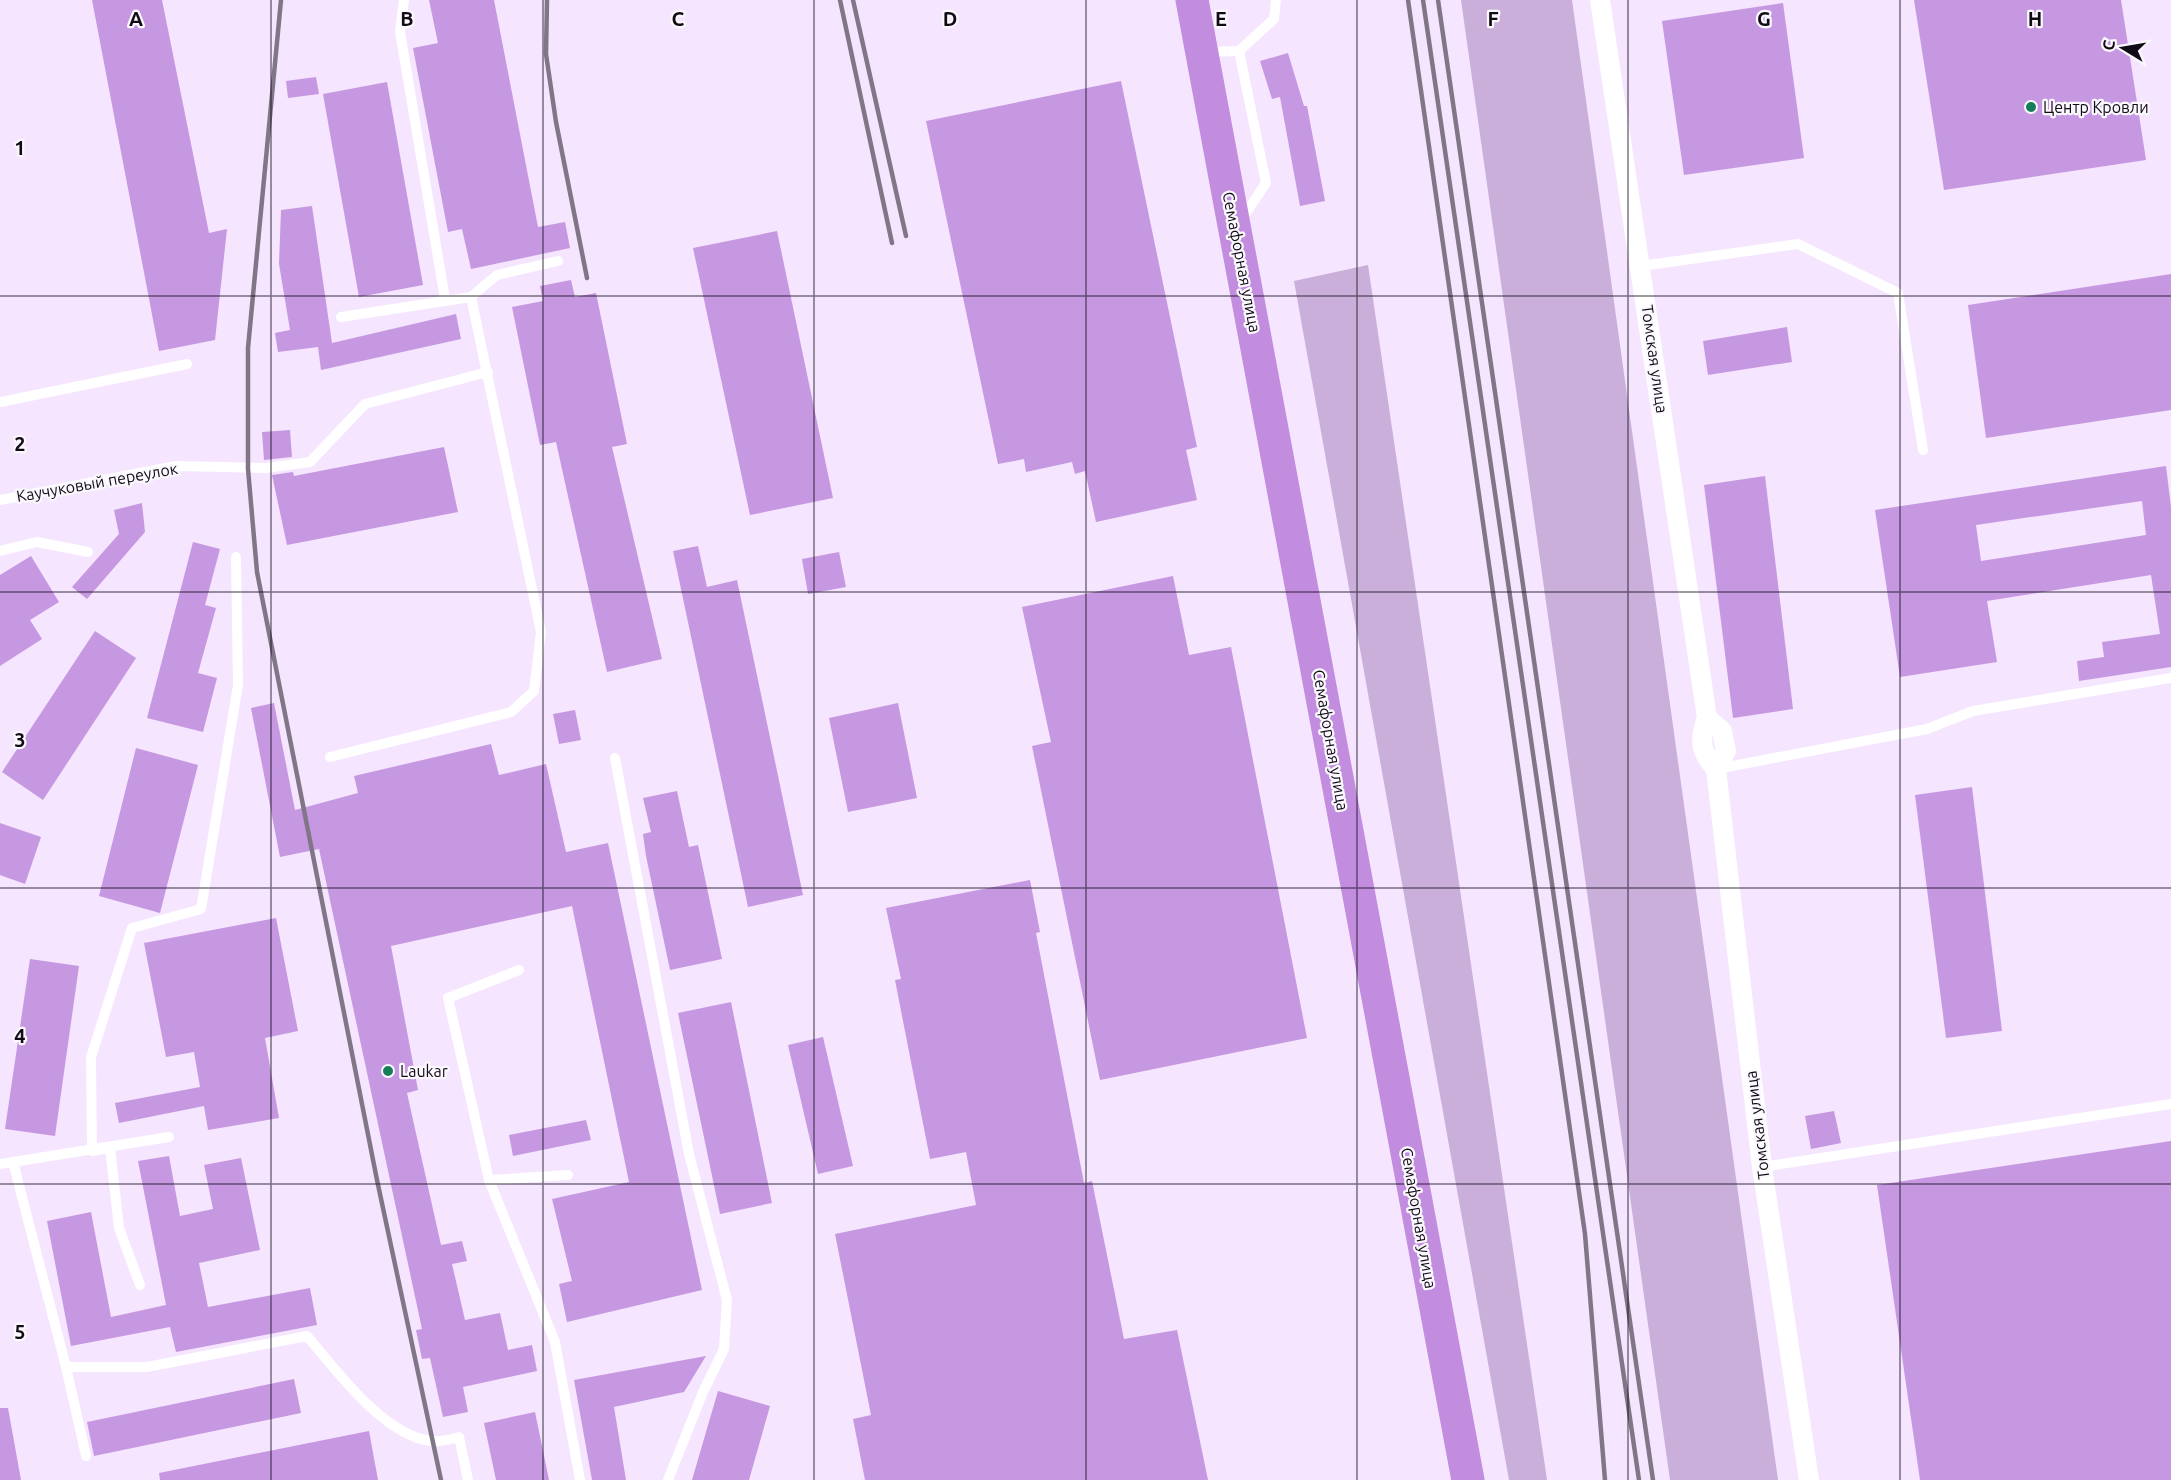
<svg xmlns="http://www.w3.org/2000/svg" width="2171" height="1480" viewBox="0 0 2171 1480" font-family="Ubuntu,sans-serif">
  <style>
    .green { fill: #caafdb }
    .building { fill: #c698e1; fill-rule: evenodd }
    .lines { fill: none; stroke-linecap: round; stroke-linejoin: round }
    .service { stroke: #fff; stroke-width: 10 }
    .minor { stroke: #fff; stroke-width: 20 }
    .trunk { stroke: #c28cdf; stroke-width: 33 }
    .rail { stroke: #817687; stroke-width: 4.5 }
    .grid { fill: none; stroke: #110b15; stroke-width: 1.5; stroke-opacity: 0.55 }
    .poi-dot { fill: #157e58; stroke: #fbf8fe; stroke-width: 2 }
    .labels { text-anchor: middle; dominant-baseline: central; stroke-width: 4.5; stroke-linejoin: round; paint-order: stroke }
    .poi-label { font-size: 16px; fill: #110b15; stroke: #fbf8fe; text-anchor: start }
    .street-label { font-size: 16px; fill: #110b15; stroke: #fbf8fe }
    .grid-label { font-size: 20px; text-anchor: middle; font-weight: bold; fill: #110b15; stroke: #fbf8fe; stroke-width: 4.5; stroke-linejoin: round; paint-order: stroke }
  </style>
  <rect width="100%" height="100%" fill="#f5e5fe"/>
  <g class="green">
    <path d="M1461,0H1572L1778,1480H1670Z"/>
    <path d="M1368,265L1547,1480H1509L1294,281Z"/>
  </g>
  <g class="building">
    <path d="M92,0H162L209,233L227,229L215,340L159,351Z"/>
    <path d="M429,0H494L538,227L565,222L570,248L471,269L462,229L448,232L413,48L438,43Z"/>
    <path d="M1914,0H2121L2146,160L1944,190Z"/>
    <path d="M1783,3L1804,158L1684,175L1662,21Z"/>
    <path d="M1288,53L1304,106H1307L1325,201L1300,206L1280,97L1272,99L1260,61Z"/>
    <path d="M316,77L319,94L288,98L286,81Z"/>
    <path d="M1121,81L1197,447L1186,450L1197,500L1096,522L1085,471L1075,474L1072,462L1026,472L1024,459L998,464L926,121Z"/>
    <path d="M387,82L423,285L359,297L323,94Z"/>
    <path d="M312,206L332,343L456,314L461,339L321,370L318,347L278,352L275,333L290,330L279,264L281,210Z"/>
    <path d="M777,231L833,498L750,515L693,248Z"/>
    <path d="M2171,274V410L1986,438L1968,305Z"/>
    <path d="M571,280L575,297L596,293L627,444L612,447L662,659L607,672L556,442L540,445L512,307L543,301L540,286Z"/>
    <path d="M1787,327L1792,362L1708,375L1703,341Z"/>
    <path d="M290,430L292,457L264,460L262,432Z"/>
    <path d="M444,447L458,512L287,545L272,475L293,472L294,476Z"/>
    <path d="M2166,466L2171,507V667L2079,681L2077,661L2104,657L2102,642L2160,634L2151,575L1987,601L1997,662L1900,677L1875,510ZM2142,501L2146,535L1981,561L1976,525Z"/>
    <path d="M1765,476L1793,709L1733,718L1704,485Z"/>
    <path d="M142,503L145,532L87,599L72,587L119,534L114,510Z"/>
    <path d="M193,542L220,549L205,605L216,608L198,673L217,678L203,732L147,718Z"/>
    <path d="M698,546L707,587L737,580L803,895L748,907L673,551Z"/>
    <path d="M839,552L846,587L808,594L802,559Z"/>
    <path d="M31,556L59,602L30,620L42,639L0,666V575Z"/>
    <path d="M1173,576L1189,655L1231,647L1307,1038L1100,1080L1032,746L1051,742L1022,607Z"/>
    <path d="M95,631L136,658L43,800L2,772Z"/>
    <path d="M274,703L295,810L358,793L354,776L491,744L499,775L546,764L566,852L608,843L702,1290L567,1322L559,1284L572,1281L552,1199L629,1182L572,906L391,946L418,1090L407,1093L441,1245L462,1241L467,1261L452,1264L465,1320L500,1313L508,1350L532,1345L537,1371L463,1387L468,1412L443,1417L430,1358L422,1359L416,1330L422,1329L319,849L280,857L251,708Z"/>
    <path d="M898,703L917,798L848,812L829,718Z"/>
    <path d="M575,710L581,740L559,744L553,714Z"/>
    <path d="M136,748L198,765L160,913L99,896Z"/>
    <path d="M1972,787L2002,1031L1946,1038L1915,795Z"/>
    <path d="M677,791L689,847L698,845L722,959L670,970L646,856L643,834L651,832L643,798Z"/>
    <path d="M0,823L41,837L25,884L0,875Z"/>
    <path d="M1030,880L1040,932L1036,933L1084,1183L1092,1181L1124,1339L1177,1330L1208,1480H865L853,1419L871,1415L835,1234L976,1205L966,1152L930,1159L895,980L901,979L886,908Z"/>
    <path d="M276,918L298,1031L265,1038L279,1118L208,1130L204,1106L119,1123L115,1103L200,1087L194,1052L166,1057L144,943Z"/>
    <path d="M30,959L79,966L55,1136L5,1129Z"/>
    <path d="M731,1002L772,1203L720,1214L678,1013Z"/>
    <path d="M823,1037L853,1166L818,1174L788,1045Z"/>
    <path d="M1834,1111L1841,1143L1811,1149L1805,1116Z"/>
    <path d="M586,1120L591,1140L513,1156L509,1135Z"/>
    <path d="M2171,1141V1480H1920L1877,1185Z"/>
    <path d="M169,1156L180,1216L213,1209L204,1165L241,1158L260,1250L199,1263L208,1307L310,1288L317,1325L176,1352L170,1327L71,1346L47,1221L91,1212L111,1317L166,1305L138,1161Z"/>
    <path d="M706,1356L684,1392L614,1407L626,1480H592L574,1380Z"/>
    <path d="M294,1379L301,1413L94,1456L87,1422Z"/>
    <path d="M718,1391L770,1406L749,1480H692Z"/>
    <path d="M0,1408H8L21,1480H0Z"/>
    <path d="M535,1412L549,1480H496L484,1423Z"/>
    <path d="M369,1431L378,1480H160L159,1473Z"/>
  </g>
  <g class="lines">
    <g class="service">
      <path d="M404,0L400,32L445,299"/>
      <path d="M1239,51L1266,183L1241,220"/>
      <path d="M1207,52L1239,51L1274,19L1276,0"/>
      <path d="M1641,266L1798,244L1898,293L1923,450"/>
      <path d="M341,317L471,297L497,275L558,261"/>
      <path d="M0,402L187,364"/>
      <path d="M0,500L176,466L266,468L310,462L365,404L488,372"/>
      <path d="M0,551L37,542L88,552"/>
      <path d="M330,757L511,712L534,691L541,632L471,297"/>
      <path d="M615,758L689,1154L727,1300L724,1349L703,1392L668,1480"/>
      <path d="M1716,769L1927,729L1973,711L2171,678"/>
      <path d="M519,970L448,998L489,1180L555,1342L580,1480"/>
      <path d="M13,1162L66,1367L86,1456"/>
      <path d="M0,1164L169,1137"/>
      <path d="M1762,1167L2171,1104"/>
      <path d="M489,1180L568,1175"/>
      <path d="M140,1285L119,1228L110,1148L92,1151L91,1057L132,928L201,909L238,685L236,557"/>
      <path d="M66,1367H147L307,1336C336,1370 385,1437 432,1441C441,1442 451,1439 459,1437L468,1480"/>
    </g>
    <g class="minor">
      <path d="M1600,0L1707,718C1699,739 1700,752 1716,769"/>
      <path d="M1707,718L1722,731L1726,751L1716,769L1762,1167L1809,1480"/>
    </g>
    <path class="trunk" d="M1192,0L1468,1480"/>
    <g class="rail">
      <path d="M281,0L248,348V469L257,572L377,1180L441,1480"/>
      <path d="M547,0L546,54L556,122L587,278"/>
      <path d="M840,0L892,243"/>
      <path d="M853,0L906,236"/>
      <path d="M1408,0L1585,1234L1605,1480"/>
      <path d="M1423,0L1639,1480"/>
      <path d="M1438,0L1653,1480"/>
    </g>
  </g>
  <path class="grid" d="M271,0V1480M543,0V1480M814,0V1480M1086,0V1480M1357,0V1480M1628,0V1480M1900,0V1480M0,296H2171M0,592H2171M0,888H2171M0,1184H2171"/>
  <g class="poi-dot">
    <circle cx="2031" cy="107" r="6"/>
    <circle cx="388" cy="1071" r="6"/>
  </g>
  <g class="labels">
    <g class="poi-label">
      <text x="2043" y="107">Центр Кровли</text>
      <text x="400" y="1071">Laukar</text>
    </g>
    <g class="street-label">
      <text transform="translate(1242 262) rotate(79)">Семафорная улица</text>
      <text transform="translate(1655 359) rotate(82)">Томская улица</text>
      <text transform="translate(97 482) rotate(-10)">Каучуковый переулок</text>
      <text transform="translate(1331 740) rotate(80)">Семафорная улица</text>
      <text transform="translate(1757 1125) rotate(-97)">Томская улица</text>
      <text transform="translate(1419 1218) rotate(80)">Семафорная улица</text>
    </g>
  </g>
  <g class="grid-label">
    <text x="136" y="26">A</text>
    <text x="407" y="26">B</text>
    <text x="678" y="26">C</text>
    <text x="950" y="26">D</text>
    <text x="1221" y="26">E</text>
    <text x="1493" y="26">F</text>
    <text x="1764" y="26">G</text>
    <text x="2035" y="26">H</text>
    <text x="20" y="155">1</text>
    <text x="20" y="451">2</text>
    <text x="20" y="747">3</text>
    <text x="20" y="1043">4</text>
    <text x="20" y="1339">5</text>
  </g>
  <g transform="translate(2123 48) rotate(281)" stroke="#fbf8fe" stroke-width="4.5" paint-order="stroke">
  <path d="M0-4.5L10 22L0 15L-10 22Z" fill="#110b15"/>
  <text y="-9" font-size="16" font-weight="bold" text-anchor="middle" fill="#110b15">С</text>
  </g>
</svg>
